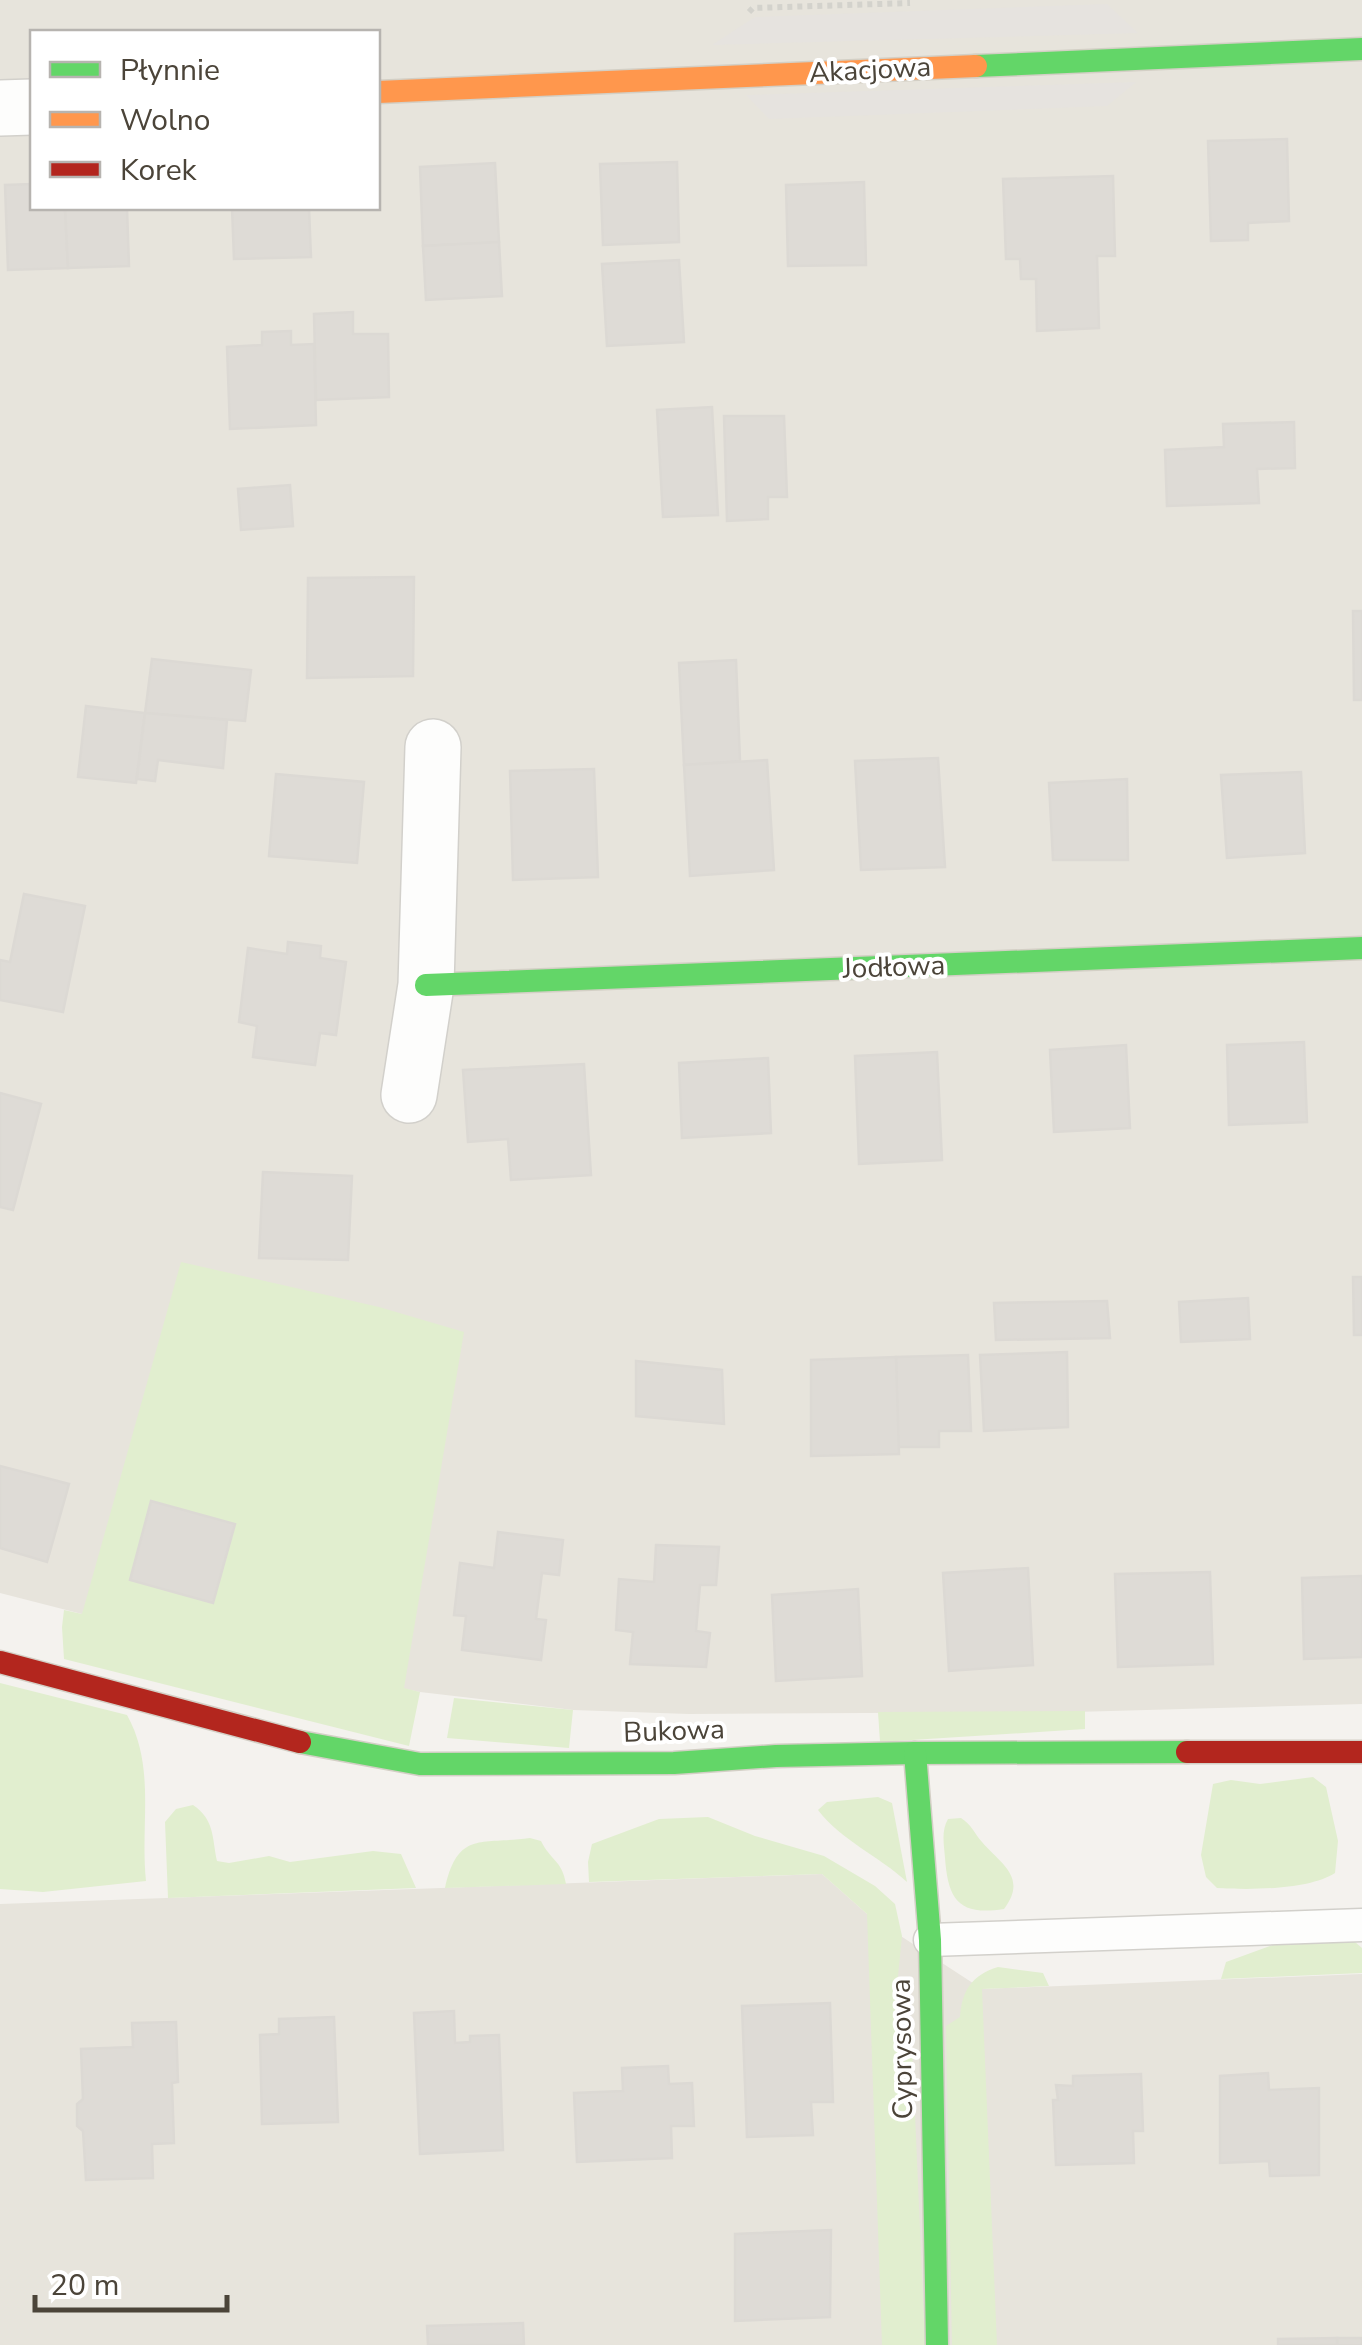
<svg xmlns="http://www.w3.org/2000/svg" width="1362" height="2345" viewBox="0 0 1362 2345" font-family="'Nunito Sans',sans-serif">
  <style>
    .residential { fill: #e7e4dc; fill-rule: evenodd }
    .green { fill: #e1eecf }
    .parking { fill: #e6e3df }
    .building { fill: #dedbd6; stroke: #dcd9d4; stroke-width: 2.5 }
    .lines { fill: none; stroke-linecap: round; stroke-linejoin: round }
    .lane-casing { stroke: #d2d0cb; stroke-width: 35 }
    .street-casing { stroke: #d2d0cb; stroke-width: 58 }
    .fast-casing { stroke: #d3cfc5; stroke-width: 25 }
    .slow-casing { stroke: #d3cfc5; stroke-width: 25 }
    .jam-casing { stroke: #d3cfc5; stroke-width: 25 }
    .path { stroke: #d3d2cc; stroke-width: 6; stroke-dasharray: 5 5; stroke-linecap: butt }
    .lane { stroke: #fdfdfc; stroke-width: 32 }
    .street { stroke: #fdfdfc; stroke-width: 55 }
    .fast { stroke: #63d668; stroke-width: 22 }
    .slow { stroke: #ff974d; stroke-width: 22 }
    .jam { stroke: #b3261e; stroke-width: 22 }
    .labels { text-anchor: middle; dominant-baseline: central; stroke-width: 8; stroke-linejoin: round; paint-order: stroke }
    .street-label { font-size: 28px; fill: #4b4439; stroke: #fff }
  </style>
  <rect width="100%" height="100%" fill="#f4f2ee"/>
  <g class="residential">
    <path d="M0,0H1362V1704L1075,1712L689,1714L573,1710L420,1692L242,1655L0,1593ZM32,32H378V208H32Z"/>
    <path d="M822,1874L867,1914L982,1989L1362,1974V2345H0V1904Z"/>
  </g>
  <g class="green">
    <path d="M181,1262L379,1307L464,1332L404,1688L420,1692L409,1746L64,1659L62,1627L64,1610L82,1614Z"/>
    <path d="M0,1683L127,1715C156,1767 140,1824 146,1881L43,1892L0,1889Z"/>
    <path d="M454,1698L573,1710L569,1748L447,1738Z"/>
    <path d="M1085,1711V1729L880,1742L878,1712Z"/>
    <path d="M1313,1777L1326,1787L1338,1841L1335,1873C1309,1890 1249,1890 1217,1888L1206,1877L1201,1855L1213,1784L1231,1780L1260,1784Z"/>
    <path d="M878,1797L892,1803L907,1882C879,1856 842,1841 818,1810L827,1802Z"/>
    <path d="M193,1805C215,1820 212,1838 217,1861L229,1863L269,1856L290,1862L373,1851L401,1854L416,1888L168,1898L165,1822L176,1809Z"/>
    <path d="M708,1817L755,1836L824,1856L875,1886L895,1904L902,1936L896,1996L899,2018L912,2045L925,2345H882L867,1914L822,1874L589,1882L588,1862L592,1844L659,1819Z"/>
    <path d="M961,1818C972,1825 974,1833 982,1842C1001,1864 1028,1877 1004,1909C959,1916 948,1900 945,1858C944,1844 941,1831 948,1819Z"/>
    <path d="M530,1838L541,1841C550,1860 562,1860 566,1884L445,1888C458,1830 481,1845 530,1838Z"/>
    <path d="M1341,1941L1355,1942L1362,1948V1973L1221,1979L1226,1962L1281,1942Z"/>
    <path d="M998,1967L1043,1973L1049,1986L982,1989L997,2345H952L946,2026L960,2017C962,1990 972,1975 998,1967Z"/>
  </g>
  <g class="parking">
    <path d="M1107,4L1138,33L712,45L755,17Z"/>
    <path d="M1136,82L1107,106L769,119L746,95Z"/>
  </g>
  <g class="building">
    <path d="M1287,139L1289,221L1248,223V240L1211,241L1208,141Z"/>
    <path d="M677,162L679,242L603,245L600,164Z"/>
    <path d="M495,163L499,242L423,246L420,167Z"/>
    <path d="M1113,176L1115,256H1097L1099,328L1037,331L1036,279H1021L1020,259H1006L1003,179Z"/>
    <path d="M864,182L866,265L788,266L786,185Z"/>
    <path d="M32,184V208H65L68,268L8,270L5,185Z"/>
    <path d="M65,208H127L129,266L68,268Z"/>
    <path d="M232,208H309L311,257L234,259Z"/>
    <path d="M499,242L502,296L426,300L423,246Z"/>
    <path d="M679,260L684,342L607,346L602,264Z"/>
    <path d="M353,312V334H388L389,397L316,400L314,314Z"/>
    <path d="M291,331V345L314,344L316,425L230,429L227,347L262,345V332Z"/>
    <path d="M712,407L718,515L663,517L657,410Z"/>
    <path d="M724,416H784L787,497H768V519L727,521Z"/>
    <path d="M1294,422L1295,468L1257,469L1259,503L1167,506L1165,450L1224,447L1223,424Z"/>
    <path d="M290,485L293,526L241,530L238,489Z"/>
    <path d="M414,577L413,676L307,678L308,578Z"/>
    <path d="M1353,611H1362V700H1354Z"/>
    <path d="M152,659L251,670L245,721L145,713Z"/>
    <path d="M736,660L740,761L684,765L679,663Z"/>
    <path d="M86,706L145,713L136,783L78,777Z"/>
    <path d="M145,713L227,720L223,768L158,760L155,781L137,779Z"/>
    <path d="M938,758L945,867L861,870L855,761Z"/>
    <path d="M767,760L774,870L690,876L684,765Z"/>
    <path d="M594,769L598,877L513,880L510,771Z"/>
    <path d="M1301,772L1305,853L1227,858L1221,775Z"/>
    <path d="M276,774L364,782L357,863L269,856Z"/>
    <path d="M1127,779L1128,860H1053L1049,783Z"/>
    <path d="M24,894L85,906L63,1012L0,1000V960L10,962Z"/>
    <path d="M288,942L321,946L320,958L346,962L336,1035L320,1033L315,1065L253,1057L257,1026L239,1022L248,948L287,954Z"/>
    <path d="M1304,1042L1307,1122L1229,1125L1227,1045Z"/>
    <path d="M1126,1045L1130,1128L1054,1132L1050,1050Z"/>
    <path d="M937,1052L942,1160L859,1164L855,1056Z"/>
    <path d="M768,1058L771,1133L682,1138L679,1063Z"/>
    <path d="M584,1064L591,1175L511,1180L508,1139L468,1142L463,1070Z"/>
    <path d="M0,1093L41,1104L13,1210L0,1207Z"/>
    <path d="M263,1172L352,1176L348,1260L259,1258Z"/>
    <path d="M1353,1277H1362V1335H1354Z"/>
    <path d="M1248,1298L1250,1339L1181,1342L1179,1302Z"/>
    <path d="M1107,1301L1110,1338L996,1340L994,1303Z"/>
    <path d="M1067,1352L1068,1427L984,1431L980,1355Z"/>
    <path d="M968,1355L971,1431H939V1447H898L896,1357Z"/>
    <path d="M896,1357L899,1454L811,1456V1360Z"/>
    <path d="M636,1361L722,1370L724,1424L636,1416Z"/>
    <path d="M0,1466L69,1484L47,1562L0,1548Z"/>
    <path d="M151,1501L235,1524L213,1603L130,1580Z"/>
    <path d="M498,1532L563,1540L559,1575L542,1573L536,1619L546,1620L541,1660L462,1650L466,1616L454,1615L460,1563L494,1568Z"/>
    <path d="M656,1545L719,1547L716,1585H700L696,1631L710,1633L706,1667L630,1664L633,1632L616,1630L619,1579L654,1582Z"/>
    <path d="M1028,1568L1033,1665L949,1671L943,1573Z"/>
    <path d="M1210,1572L1213,1664L1118,1667L1115,1574Z"/>
    <path d="M1362,1576V1657L1304,1659L1302,1578Z"/>
    <path d="M858,1589L862,1676L776,1681L772,1595Z"/>
    <path d="M830,2003L833,2102H811L813,2135L747,2137L742,2006Z"/>
    <path d="M454,2011L455,2043L470,2042V2036L499,2035L503,2150L420,2154L414,2013Z"/>
    <path d="M334,2017L338,2122L262,2124L260,2035L279,2034V2019Z"/>
    <path d="M176,2022L178,2082L172,2083L174,2143L152,2144L153,2178L86,2180L83,2131L77,2126V2104L83,2099L81,2049L133,2047L132,2023Z"/>
    <path d="M668,2066L669,2084L692,2083L694,2126H671L672,2158L577,2162L574,2093L623,2091L622,2068Z"/>
    <path d="M1268,2073L1269,2090L1319,2088V2175L1270,2176L1269,2161L1220,2163V2076Z"/>
    <path d="M1141,2074L1143,2131H1133L1134,2163L1056,2165L1053,2100H1058L1056,2085L1073,2086V2076Z"/>
    <path d="M831,2230L830,2317L735,2321V2234Z"/>
    <path d="M523,2323L524,2345H428L427,2326Z"/>
    <rect x="1337" y="2338" width="25" height="7"/>
    <path d="M1337,2338V2345H1278V2339Z"/>
  </g>
  <g class="lines">
    <defs>
      <path id="lane" d="M930,1940L1362,1925"/>
      <g id="street">
        <path d="M0,108L32,107"/>
        <path d="M409,1095L426,985L433,747"/>
      </g>
      <g id="fast">
        <path d="M976,66L1362,49"/>
        <path d="M426,985L1362,948"/>
        <path d="M300,1742L420,1764L674,1763L776,1756L915,1753L1187,1752"/>
        <path d="M915,1753L930,1940L937,2345"/>
      </g>
      <path id="slow" d="M378,92L976,66"/>
      <g id="jam">
        <path d="M0,1662L300,1742"/>
        <path d="M1187,1752H1362"/>
      </g>
    </defs>
    <use href="#lane" class="lane-casing"/>
    <use href="#street" class="street-casing"/>
    <use href="#fast" class="fast-casing"/>
    <use href="#slow" class="slow-casing"/>
    <use href="#jam" class="jam-casing"/>
    <path class="path" d="M749,12L753,8L910,3"/>
    <use href="#lane" class="lane"/>
    <use href="#street" class="street"/>
    <use href="#fast" class="fast"/>
    <use href="#slow" class="slow"/>
    <use href="#jam" class="jam"/>
  </g>
  <g class="labels">
    <g class="street-label">
      <text transform="translate(870 70) rotate(-3)">Akacjowa</text>
      <text transform="translate(894 967) rotate(-2)">Jodłowa</text>
      <text transform="translate(674 1731) rotate(-2)">Bukowa</text>
      <text transform="translate(902 2049) rotate(-91)">Cyprysowa</text>
    </g>
  </g>
  <rect x="30" y="30" width="350" height="180" fill="#ffffff" stroke="#b7b4b0" stroke-width="2.5"/>
  <rect x="50" y="62" width="50" height="15" fill="#63d668" stroke="#b7b4b0" stroke-width="2.5"/>
  <text x="120" y="80" font-size="30" fill="#4b4439">Płynnie</text>
  <rect x="50" y="112" width="50" height="15" fill="#ff974d" stroke="#b7b4b0" stroke-width="2.5"/>
  <text x="120" y="130" font-size="30" fill="#4b4439">Wolno</text>
  <rect x="50" y="162" width="50" height="15" fill="#b3261e" stroke="#b7b4b0" stroke-width="2.5"/>
  <text x="120" y="180" font-size="30" fill="#4b4439">Korek</text>
  <path d="M35 2295v15h192v-15" fill="none" stroke="#4b4439" stroke-width="5"/>
  <text x="50" y="2295" font-size="30" fill="#4b4439" stroke="#ffffff" stroke-width="8" paint-order="stroke">20 m</text>
</svg>
